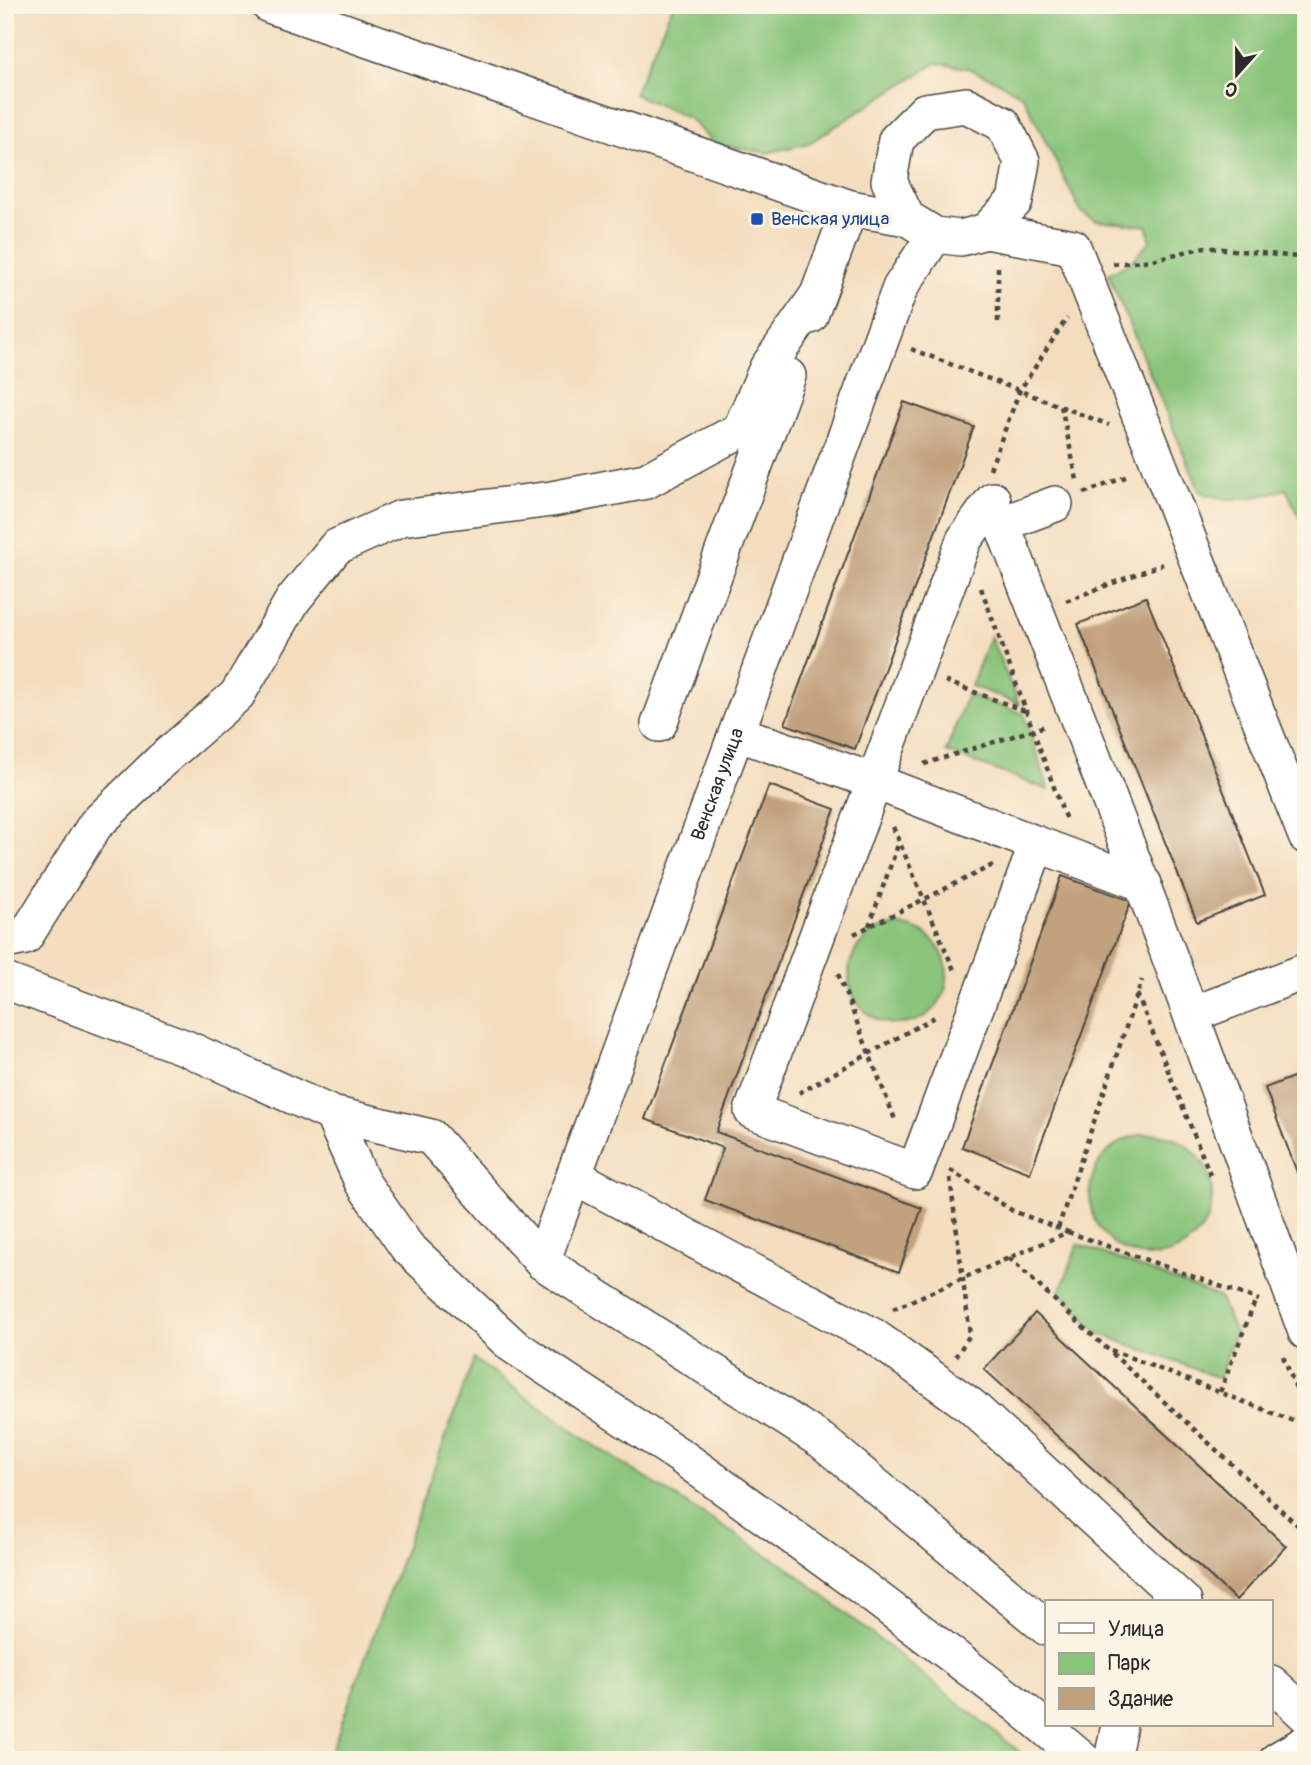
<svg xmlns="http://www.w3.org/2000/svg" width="1311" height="1765" viewBox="0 0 1311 1765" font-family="Pangolin,sans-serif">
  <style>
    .green { fill: #89c47a; stroke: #5a7852; stroke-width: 2 }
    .building { fill: #c2a17e }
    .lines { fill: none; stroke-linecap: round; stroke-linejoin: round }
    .minor-casing { stroke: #494641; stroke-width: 38 }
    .path { stroke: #494641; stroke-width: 4.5; stroke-dasharray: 5 5; stroke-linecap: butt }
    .minor { stroke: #fff; stroke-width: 35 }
    .transit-dot { fill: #1a4fb4; stroke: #fcf5e5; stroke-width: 2.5 }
    .labels { text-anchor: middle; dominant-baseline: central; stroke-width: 7; stroke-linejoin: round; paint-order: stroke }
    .transit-label { font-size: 19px; fill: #164399; stroke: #fcf5e5; text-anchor: start }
    .street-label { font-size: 19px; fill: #2b2b2b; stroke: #fcf5e5 }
  </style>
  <rect width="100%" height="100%" fill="#fcf5e5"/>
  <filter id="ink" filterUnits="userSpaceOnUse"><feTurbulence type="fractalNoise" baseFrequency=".0143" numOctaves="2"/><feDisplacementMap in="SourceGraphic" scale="14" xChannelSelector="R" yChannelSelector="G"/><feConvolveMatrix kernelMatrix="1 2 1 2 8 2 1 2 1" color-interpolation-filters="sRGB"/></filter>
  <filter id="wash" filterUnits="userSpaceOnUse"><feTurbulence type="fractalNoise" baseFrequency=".00686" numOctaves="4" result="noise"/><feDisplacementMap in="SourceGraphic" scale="28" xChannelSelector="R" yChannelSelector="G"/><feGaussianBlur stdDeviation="1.57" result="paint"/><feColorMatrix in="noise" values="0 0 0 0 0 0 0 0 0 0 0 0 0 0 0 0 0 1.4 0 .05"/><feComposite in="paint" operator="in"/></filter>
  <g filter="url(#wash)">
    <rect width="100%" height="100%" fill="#f4ddbe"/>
    <g class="green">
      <path d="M673,5H1306V530L1286,489C1252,498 1235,505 1200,492L1108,274L1132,261L1150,241L1148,226L1096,221L1081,212L1023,96L993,79L967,68L936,63L809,143L767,153L714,144L690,119L634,94Z"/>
      <path d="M990,636L1019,704L971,686Z"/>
      <path d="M967,694L1024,714L1049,790L946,752Z"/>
      <circle cx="898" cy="975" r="49"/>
      <circle cx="1151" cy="1195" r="61"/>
      <path d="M1078,1244L1219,1297L1235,1333L1219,1378L1098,1333L1060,1292Z"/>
      <path d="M474,1359L587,1441L790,1569L1030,1760H328Z"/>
    </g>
    <g id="blocks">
      <g class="building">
        <path d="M904,402L974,427L855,749L785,724Z"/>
        <path d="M1146,597L1265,895L1197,922L1078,624Z"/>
        <path d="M769,785L835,809L716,1132L922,1208L899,1272L705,1200L723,1148L645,1119Z"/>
        <path d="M1062,876L1131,901L1030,1173L962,1147Z"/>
        <path d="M1306,1072V1196L1265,1088Z"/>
        <path d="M1035,1313L1286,1546L1236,1600L984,1369Z"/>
      </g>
    </g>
  </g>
  <g filter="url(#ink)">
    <use href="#blocks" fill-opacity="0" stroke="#494641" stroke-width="2"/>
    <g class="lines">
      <defs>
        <g id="minor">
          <path d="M269,5L850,208L907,218L935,235L961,238L986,231L1015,201L1022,161L1003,124L966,105L925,111L896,140L889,181L907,218"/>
          <path d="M986,231L1073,247L1306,836"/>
          <path d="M810,316L850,208"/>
          <path d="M993,500L964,540L752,1111L915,1171L1037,844L1144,884"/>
          <path d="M1055,504L1002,524C1065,687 1131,850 1191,1015L1306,971"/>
          <path d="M659,724L788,376"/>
          <path d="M737,733L873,781L1037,844"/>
          <path d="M5,941L25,937L95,825L162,760L237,695L293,600L336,547L401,518L552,499L646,481L740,430L767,368L817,296"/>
          <path d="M5,981L186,1048L332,1114L431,1137L542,1262L822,1441L1047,1628"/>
          <path d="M1191,1015L1306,1332"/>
          <path d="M332,1114L362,1182L407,1247L512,1345L682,1457L855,1582L1019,1706L1083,1760"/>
          <path d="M574,1176L873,1336L971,1406L1184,1602"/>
          <path id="s1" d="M542,1262L900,288L935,235"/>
          <path d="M1271,1683L1306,1715"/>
          <path d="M1112,1760L1119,1725"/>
          <path d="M1277,1760L1306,1743"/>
        </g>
      </defs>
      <use href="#minor" class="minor-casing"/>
      <g class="path">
        <path d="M1113,264L1152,260L1205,247L1306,258"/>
        <path d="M998,267V323"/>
        <path d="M911,349L1109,425"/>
        <path d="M1061,406L1077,480"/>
        <path d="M990,469L1020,390L1067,318"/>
        <path d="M1084,493L1128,476"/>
        <path d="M981,588L1066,820"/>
        <path d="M1066,601L1163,564"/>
        <path d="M945,681L1025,711"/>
        <path d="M924,764L1045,726"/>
        <path d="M893,827L954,970"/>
        <path d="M869,926L899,842"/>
        <path d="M854,934L993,865"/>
        <path d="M838,974L896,1122"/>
        <path d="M1137,994L1212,1179"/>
        <path d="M799,1093L938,1015"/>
        <path d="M950,1178L970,1335L956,1356"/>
        <path d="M1058,1228L1142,980"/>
        <path d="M1068,1232L1259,1300"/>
        <path d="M1009,1258L1306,1533"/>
        <path d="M893,1309L1068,1232L1013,1211L949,1169"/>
        <path d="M1111,1350L1306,1426"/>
        <path d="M1283,1356L1306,1413"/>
        <path d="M1220,1392L1256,1299"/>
      </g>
      <use href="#minor" class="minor"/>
    </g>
  </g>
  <rect class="transit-dot" x="750" y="212" width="14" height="14" rx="3.5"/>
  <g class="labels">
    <g class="transit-label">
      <text x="771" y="219">Венская улица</text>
    </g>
    <g class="street-label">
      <text stroke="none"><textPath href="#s1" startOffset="509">Венская улица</textPath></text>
    </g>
  </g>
  <rect width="1311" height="1765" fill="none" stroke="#fcf5e5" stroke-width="28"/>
  <rect x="1045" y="1600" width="228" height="126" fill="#fcf5e5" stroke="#a8a49b" stroke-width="2"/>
  <rect x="1059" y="1623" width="35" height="10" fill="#ffffff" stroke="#a8a49b" stroke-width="2"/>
  <text x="1108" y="1636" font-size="21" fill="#2b2b2b">Улица</text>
  <rect x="1059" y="1653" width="35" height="21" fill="#89c47a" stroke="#a8a49b" stroke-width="2"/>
  <text x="1108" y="1670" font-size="21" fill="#2b2b2b">Парк</text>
  <rect x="1059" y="1688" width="35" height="21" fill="#c2a17e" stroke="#a8a49b" stroke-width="2"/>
  <text x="1108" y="1706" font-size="21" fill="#2b2b2b">Здание</text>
  <g transform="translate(1237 74) rotate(201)" stroke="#fcf5e5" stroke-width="5" paint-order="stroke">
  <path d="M0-5L12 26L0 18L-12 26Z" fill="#2b2b2b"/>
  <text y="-10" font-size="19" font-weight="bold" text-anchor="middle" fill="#2b2b2b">С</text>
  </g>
</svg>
